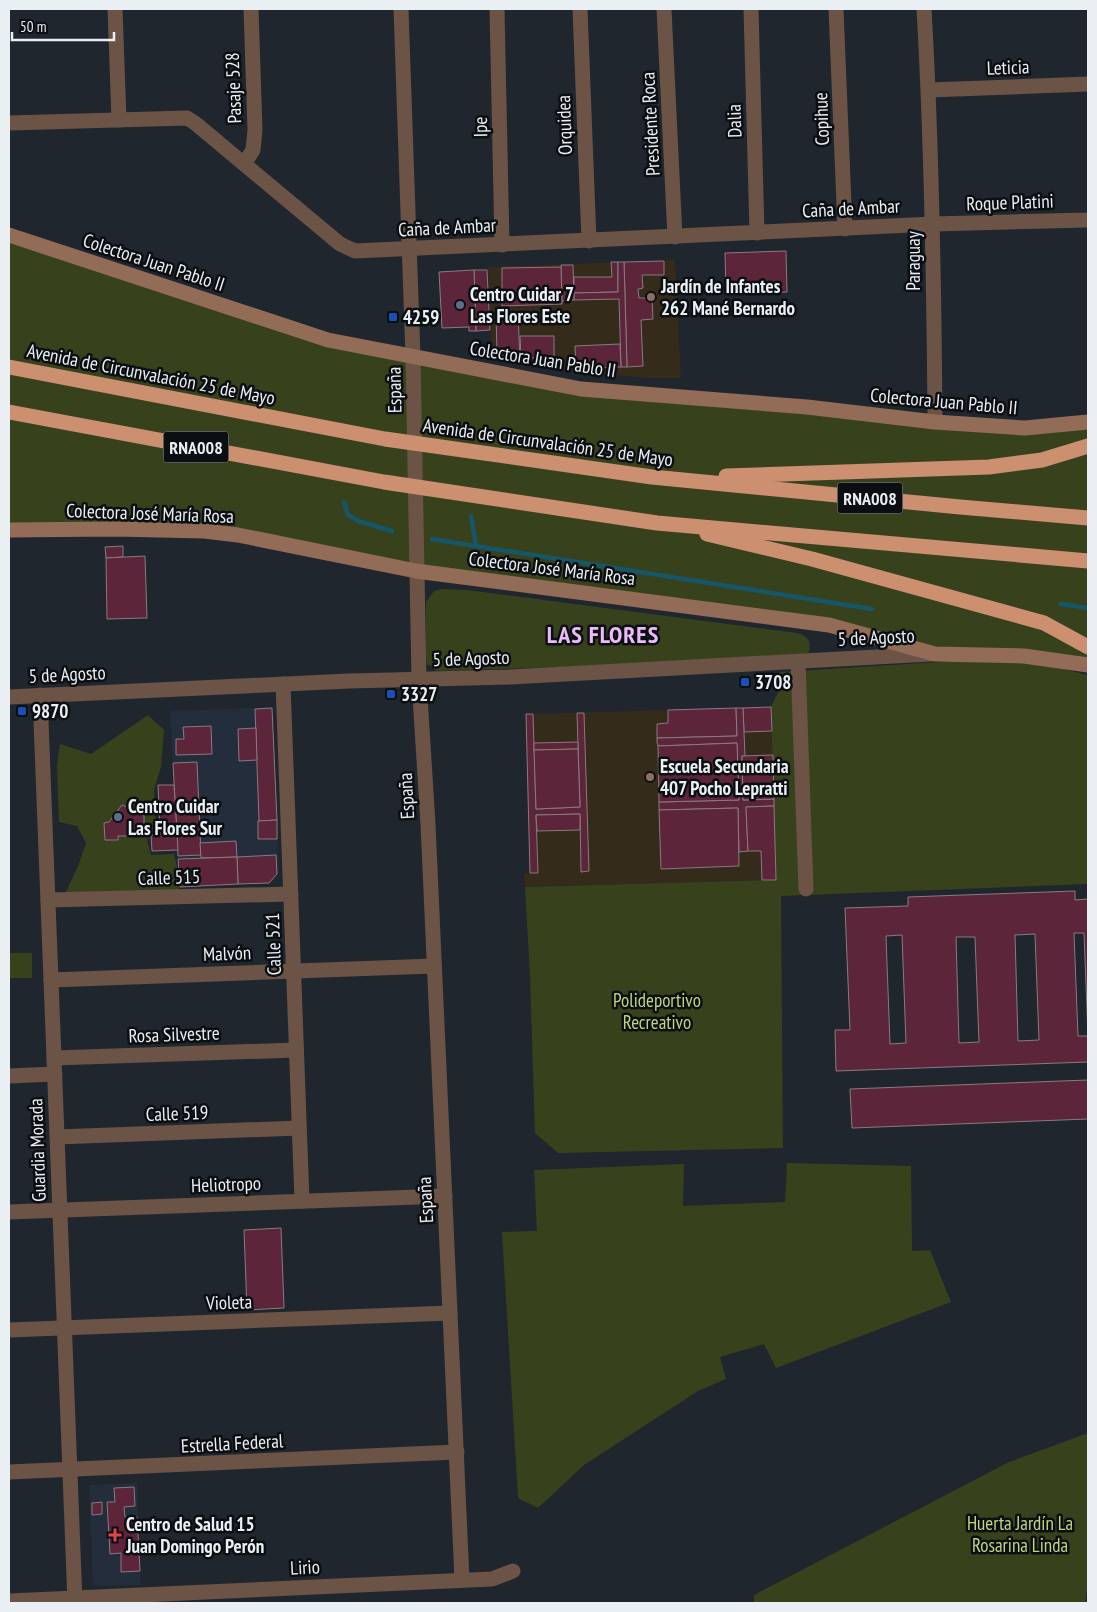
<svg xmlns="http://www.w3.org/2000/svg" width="1097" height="1612" viewBox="0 0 1097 1612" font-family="'PT Sans Narrow',sans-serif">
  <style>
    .built { fill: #232d3b }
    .education { fill: #342b1b }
    .green { fill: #37421d }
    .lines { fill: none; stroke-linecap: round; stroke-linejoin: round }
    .stream { stroke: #155768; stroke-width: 4.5 }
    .building { fill: #5d253a; stroke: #897b7f; fill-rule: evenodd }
    .street { stroke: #6b5346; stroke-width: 15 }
    .secondary { stroke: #936c57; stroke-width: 15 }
    .highway { stroke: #cc9070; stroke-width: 15 }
    .education-dot { fill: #8d6e63; stroke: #0c0f12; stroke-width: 2 }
    .service-dot { fill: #5c6f8a; stroke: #0c0f12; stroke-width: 2 }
    .transit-dot { fill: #1a4fb4; stroke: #0c0f12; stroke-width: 2 }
    .health-dot { fill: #e0444e; stroke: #0c0f12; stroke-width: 2 }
    .labels { text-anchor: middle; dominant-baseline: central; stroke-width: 5; stroke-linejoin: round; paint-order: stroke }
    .shield { fill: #0c0f12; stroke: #a7acb0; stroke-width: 1 }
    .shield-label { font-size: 18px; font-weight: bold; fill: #eaeff4 }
    .street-label { font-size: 19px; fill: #eaeff4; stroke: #0c0f12 }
    .poi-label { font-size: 19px; font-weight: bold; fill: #eaeff4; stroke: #0c0f12; text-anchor: start }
    .park-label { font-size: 19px; fill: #bdd780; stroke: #0c0f12 }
    .district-label { font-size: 24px; font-weight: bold; letter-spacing: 1px; fill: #ecbaf8; stroke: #0c0f12 }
  </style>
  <rect width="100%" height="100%" fill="#1f262e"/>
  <g class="built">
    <path d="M272,707L279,872L269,883L180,887L170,711Z"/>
    <path d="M137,1483L141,1585L93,1586L89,1485Z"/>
  </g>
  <g class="education">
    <path d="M675,260L681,378H645L564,370L492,354L488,267Z"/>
    <path d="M771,707L776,880L525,887L524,873H530L526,714Z"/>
  </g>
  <g class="green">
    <path d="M9,235L328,340L581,389L935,422H1088V665L935,654L829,625L416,571L238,535L9,530Z"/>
    <path d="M442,589L467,590L797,633C808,636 811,641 809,652L804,656L750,661L437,671L427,664L426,658V602L434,591Z"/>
    <path d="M955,661L1015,662L1046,665L1088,675V884L781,896L783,1148L558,1153L535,1133L530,976L525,887L776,880L771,707L780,688L779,672Z"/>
    <path d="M148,715L164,730L161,767L154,790L156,828L147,840L151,855L174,854L179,875V891L65,894L78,866L86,843L77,826L59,822L57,765L60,744L91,754Z"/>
    <rect x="9" y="953" width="23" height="25"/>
    <path d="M787,1163L911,1166L912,1251L930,1250L951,1302L776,1368L764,1344L720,1357L726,1379L698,1391L584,1465L538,1508L518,1498L502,1232L537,1231L534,1170L684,1164L683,1206L785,1202Z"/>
    <path d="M1088,1433V1585L1085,1603H754V1595L1009,1462Z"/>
  </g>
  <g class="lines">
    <g class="stream">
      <path d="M344,502L348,515L358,521L392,531"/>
      <path d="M471,516L476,545"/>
      <path d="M432,539L872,609"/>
      <path d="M1061,604L1088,608"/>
    </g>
  </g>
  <g class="building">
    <path d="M786,251L787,292L726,294L725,253Z"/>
    <path d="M664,261V275H642L643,288L638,289L639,298H652L653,319L641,320L643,366L627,367L624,262Z"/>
    <path d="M611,262H618V292L574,293V277H612Z"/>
    <path d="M618,262H624L627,367H621L619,299L574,300V293L618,292Z"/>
    <path d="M561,265H573L574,300L562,301Z"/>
    <path d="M561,267L562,304L502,306V268Z"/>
    <path d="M474,270H487L490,330L476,331Z"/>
    <path d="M474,270L476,331H469V327L442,328L439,272Z"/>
    <path d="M496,313H518L520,360L497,354Z"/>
    <path d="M520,336H554V358H521Z"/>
    <path d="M620,344L621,367L576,368L575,346Z"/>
    <path d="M123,546V557L106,558L105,547Z"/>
    <path d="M145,556L147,618L107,619L106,558Z"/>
    <path d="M771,707L772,731L744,732L743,708Z"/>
    <path d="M272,708L277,820L259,821L255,709Z"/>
    <path d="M736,708L737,736L657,738V724L668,723V710Z"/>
    <path d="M736,708H743L745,756H742L743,800L774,799V806L746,807L748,851L739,852L738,808L659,810V802L739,800L737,743L658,746L657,742V738L737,736Z"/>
    <path d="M577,713H584L589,871L581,872L580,814L536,815L538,873H530L526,714H533L536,809L580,807Z"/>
    <path d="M211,726L212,754L176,755V739H184L183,727Z"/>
    <path d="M256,728L257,760L239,761L238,729Z"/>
    <path d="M578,742V749L534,750V743Z"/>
    <path d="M737,743L739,800L659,802L658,746Z"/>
    <path d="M578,749L580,807L536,809L534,750Z"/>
    <path d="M773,755L774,799L743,800L742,756Z"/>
    <path d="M197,762L201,855L178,856L173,763Z"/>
    <path d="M158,785H174L178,850L152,851L151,835H160Z"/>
    <path d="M122,805L144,815V836H118V840H105L104,823L109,822Z"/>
    <path d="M774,806L776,880H762L761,851H748L746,807Z"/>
    <path d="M738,808L739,866L661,869L659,810Z"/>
    <path d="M580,814V830L537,831L536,815Z"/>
    <path d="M277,820V839H258V821Z"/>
    <path d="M236,841L237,857L201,858L200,843Z"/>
    <path d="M276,855L277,874L269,883L238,884L237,857Z"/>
    <path d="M237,857L238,884L180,887L178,859Z"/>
    <path d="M1075,891V900L1088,899V1062L836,1071L835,1030H850L845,908L908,906V897ZM1074,933H1084L1088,1036H1078ZM1035,934L1039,1040L1018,1041L1015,935ZM902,935L906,1043L890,1044L886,936ZM956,937H975L979,1042L959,1043Z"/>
    <path d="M1088,1080V1119L852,1128L850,1089Z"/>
    <path d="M281,1228L284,1308L247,1310L244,1230Z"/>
    <path d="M134,1487L135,1506L124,1507L125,1517H137L140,1571L121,1572V1553L110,1554L107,1502H115L114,1488Z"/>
    <path d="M102,1502V1514L92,1515V1503Z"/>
  </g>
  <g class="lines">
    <g class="street">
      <path d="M115,9L119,120"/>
      <path d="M401,9L413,357L419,680L428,824L462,1580"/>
      <path d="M497,9L502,245"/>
      <path d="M580,9L589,241"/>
      <path d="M664,9L675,237"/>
      <path d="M751,9L757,233"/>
      <path d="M836,9L845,229"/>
      <path d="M924,9C932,147 934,284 935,422"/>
      <path d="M929,90L1088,84"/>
      <path d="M9,123L187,118L195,123L340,244L355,251L933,224L1088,220"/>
      <path d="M244,164L253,150L255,130L251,9"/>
      <path d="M798,662L806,889"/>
      <path d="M283,684L302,1201"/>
      <path d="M40,695L75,1603"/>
      <path d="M9,697L349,681L510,677L931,654"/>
      <path d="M48,900L291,894"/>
      <path d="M51,980L434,966"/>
      <path d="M54,1058L296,1050"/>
      <path d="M9,1076L55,1074"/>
      <path d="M57,1137L299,1128"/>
      <path d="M9,1212L445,1196"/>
      <path d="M9,1330L450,1313"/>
      <path d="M9,1472L457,1452"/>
      <path d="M9,1601L492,1579L513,1571"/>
    </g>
    <g class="secondary">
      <path d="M9,235L328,340L581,389L807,407L935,422L1025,428L1088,422"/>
      <path d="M9,530L115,529L204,531L238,535L416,571L829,625L935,654L1024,656L1088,665"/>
    </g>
    <g class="highway">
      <path d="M9,367L385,439L652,477L960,507L1088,518"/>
      <path d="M9,412L384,482L657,523L1088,561"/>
      <path d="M726,476L989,467L1042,460L1088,446"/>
      <path d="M707,534L812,559L1044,623L1088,647"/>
    </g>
  </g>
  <g class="education-dot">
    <circle cx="651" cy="297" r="5"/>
    <circle cx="650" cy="777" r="5"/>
  </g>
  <g class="service-dot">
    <circle cx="460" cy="305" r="5"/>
    <circle cx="118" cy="817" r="5"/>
  </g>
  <g class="transit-dot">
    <rect x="388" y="312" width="10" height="10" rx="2.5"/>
    <rect x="740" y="677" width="10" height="10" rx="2.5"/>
    <rect x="386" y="689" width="10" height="10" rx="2.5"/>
    <rect x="17" y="706" width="10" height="10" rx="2.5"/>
  </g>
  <path class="health-dot" d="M112.5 1527.5h5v5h5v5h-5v5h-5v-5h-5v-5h5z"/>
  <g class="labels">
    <g class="shield">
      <rect x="163.5" y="431.5" width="65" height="31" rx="4"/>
      <rect x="837.5" y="482.5" width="65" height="31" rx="4"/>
    </g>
    <g class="shield-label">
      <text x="196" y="447">RNA008</text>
      <text x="870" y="498">RNA008</text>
    </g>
    <g class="street-label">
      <text transform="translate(1008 67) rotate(-2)">Leticia</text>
      <text transform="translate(233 88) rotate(-92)">Pasaje 528</text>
      <text transform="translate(821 119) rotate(-92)">Copihue</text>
      <text transform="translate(734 121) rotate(-92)">Dalia</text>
      <text transform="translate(650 124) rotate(-93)">Presidente Roca</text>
      <text transform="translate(564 125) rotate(-92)">Orquidea</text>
      <text transform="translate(480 127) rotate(-91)">Ipe</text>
      <text transform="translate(1010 202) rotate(-2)">Roque Platini</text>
      <text transform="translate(851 208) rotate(-3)">Caña de Ambar</text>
      <text transform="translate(447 227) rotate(-3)">Caña de Ambar</text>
      <text transform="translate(913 261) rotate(-90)">Paraguay</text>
      <text transform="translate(154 262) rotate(18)">Colectora Juan Pablo II</text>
      <text transform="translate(543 359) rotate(9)">Colectora Juan Pablo II</text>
      <text transform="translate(151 374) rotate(11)">Avenida de Circunvalación 25 de Mayo</text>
      <text transform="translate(394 390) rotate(-91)">España</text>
      <text transform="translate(944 401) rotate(5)">Colectora Juan Pablo II</text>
      <text transform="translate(548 442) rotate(8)">Avenida de Circunvalación 25 de Mayo</text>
      <text transform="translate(150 513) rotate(2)">Colectora José María Rosa</text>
      <text transform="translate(552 568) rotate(7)">Colectora José María Rosa</text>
      <text transform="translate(876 637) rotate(-3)">5 de Agosto</text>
      <text transform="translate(471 658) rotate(-2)">5 de Agosto</text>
      <text transform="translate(67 674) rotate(-3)">5 de Agosto</text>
      <text transform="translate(406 796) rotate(-93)">España</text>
      <text transform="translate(169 877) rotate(-2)">Calle 515</text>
      <text transform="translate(273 944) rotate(-92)">Calle 521</text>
      <text transform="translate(227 953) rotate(-2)">Malvón</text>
      <text transform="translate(174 1034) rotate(-2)">Rosa Silvestre</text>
      <text transform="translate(177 1113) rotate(-2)">Calle 519</text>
      <text transform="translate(37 1150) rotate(-92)">Guardia Morada</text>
      <text transform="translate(226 1184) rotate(-2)">Heliotropo</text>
      <text transform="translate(425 1200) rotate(-93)">España</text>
      <text transform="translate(229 1302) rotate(-2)">Violeta</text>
      <text transform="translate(232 1443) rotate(-3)">Estrella Federal</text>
      <text transform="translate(305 1567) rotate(-3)">Lirio</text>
    </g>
    <g class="poi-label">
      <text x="661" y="286">Jardín de Infantes<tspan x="661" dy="22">262 Mané Bernardo</tspan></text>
      <text x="470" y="294">Centro Cuidar 7<tspan x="470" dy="22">Las Flores Este</tspan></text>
      <text x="403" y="317">4259</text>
      <text x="755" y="682">3708</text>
      <text x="401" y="694">3327</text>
      <text x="32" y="711">9870</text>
      <text x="660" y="766">Escuela Secundaria<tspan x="660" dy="22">407 Pocho Lepratti</tspan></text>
      <text x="128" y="806">Centro Cuidar<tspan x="128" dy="22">Las Flores Sur</tspan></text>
      <text x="126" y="1524">Centro de Salud 15<tspan x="126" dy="22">Juan Domingo Perón</tspan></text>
    </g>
    <g class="park-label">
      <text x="657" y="1000">Polideportivo<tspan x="657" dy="22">Recreativo</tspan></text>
      <text x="1020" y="1523">Huerta Jardín La<tspan x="1020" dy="22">Rosarina Linda</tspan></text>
    </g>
    <g class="district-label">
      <text x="603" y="634">LAS FLORES</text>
    </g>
  </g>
  <rect width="1097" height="1612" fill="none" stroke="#eaeff4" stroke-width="20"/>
  <path d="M12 32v8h102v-8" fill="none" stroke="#eaeff4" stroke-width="2.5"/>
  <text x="20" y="32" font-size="15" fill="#eaeff4" stroke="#0c0f12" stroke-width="4" paint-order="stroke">50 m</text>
</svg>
